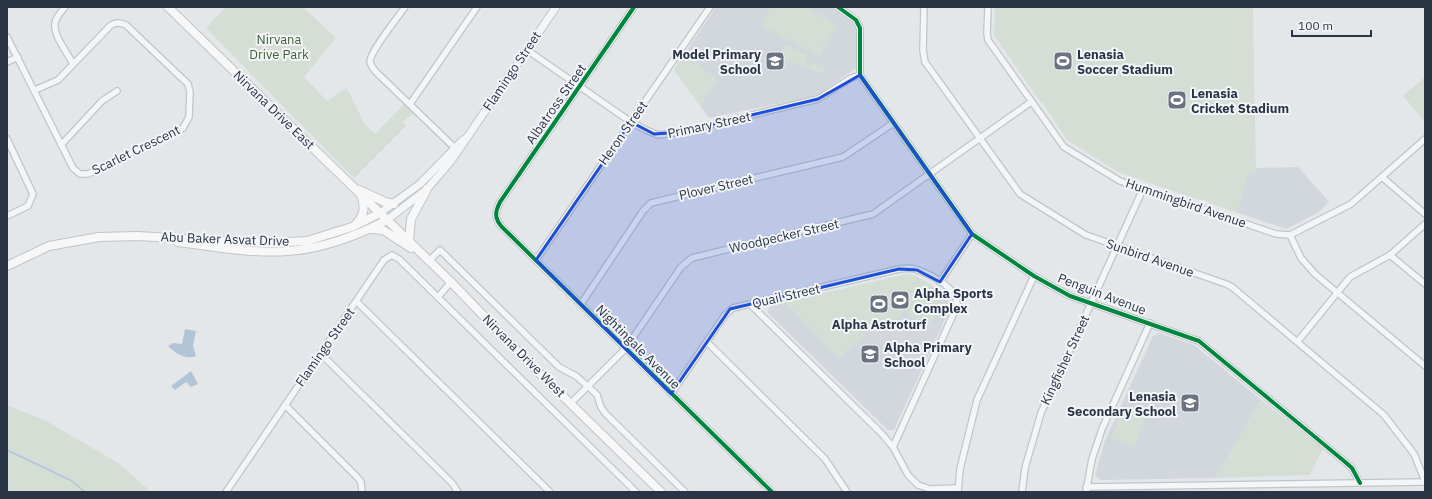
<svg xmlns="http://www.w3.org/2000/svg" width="1432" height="499" viewBox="0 0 1432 499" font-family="'IBM Plex Sans',sans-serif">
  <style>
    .built { fill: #d2d7dd }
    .green { fill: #d5ded5 }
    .water { fill: #b1c5d6 }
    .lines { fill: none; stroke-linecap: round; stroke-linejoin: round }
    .stream { stroke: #b1c5d6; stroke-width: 1.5 }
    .minor-casing { stroke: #c2c5c8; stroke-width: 8 }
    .tertiary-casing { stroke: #c2c5c8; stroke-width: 9 }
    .secondary-casing { stroke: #c2c5c8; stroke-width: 10 }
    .minor { stroke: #f4f5f6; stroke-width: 5.5 }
    .tertiary { stroke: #f4f5f6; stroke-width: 7 }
    .secondary { stroke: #f7f7f8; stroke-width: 8 }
    .cycleway-casing { stroke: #f3f5f9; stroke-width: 6 }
    .cycleway { stroke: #00873e; stroke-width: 4 }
    .marked { fill: #1d4ed8; fill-opacity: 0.2; stroke: #1d4ed8; stroke-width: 3; stroke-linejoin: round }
    .labels { text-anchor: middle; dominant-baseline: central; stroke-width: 4; stroke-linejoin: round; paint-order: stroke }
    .park-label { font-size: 13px; fill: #406235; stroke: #f3f5f9 }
    .poi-label { font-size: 13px; font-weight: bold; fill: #293545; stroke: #f3f5f9; text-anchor: start }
    .street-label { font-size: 13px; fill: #293545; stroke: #f3f5f9 }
  </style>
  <rect width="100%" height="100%" fill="#e4e7ea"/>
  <g class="built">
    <path d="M716,7H834L856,22V68L816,96L709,118L700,106L716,80L685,53Z"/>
    <path d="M1298,167L1329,202L1318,213L1286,229L1236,212L1249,171L1256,172V168Z"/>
    <path d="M908,274L916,276L950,297L952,304L894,430H888L767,312L770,306Z"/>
    <path d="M1159,333L1194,345L1261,400L1216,478L1101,480L1095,476L1104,443L1153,336Z"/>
  </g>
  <g class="green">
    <path d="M226,7H303L336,38L304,77L327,101L347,88L364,123L375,134L404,104L414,112L403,122L406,126L354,178L206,28Z"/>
    <path d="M771,7H806L837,24L819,56L761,25Z"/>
    <path d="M995,7H1253L1256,172L1249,171L1236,212L1209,203V202L1201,199L1199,200L1118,172L1067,140L1043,103H1041L994,35Z"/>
    <path d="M785,45L808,55L803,67L780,57Z"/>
    <path d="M685,53L716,80L700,106L674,70Z"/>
    <path d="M811,62L825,68L822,74L808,68Z"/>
    <path d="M1425,77V119L1424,120L1403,96Z"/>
    <path d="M908,274L916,276L934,287L930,292L945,308L924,328L905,310L889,326L882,319L838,359L785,302Z"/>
    <path d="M1261,400L1323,449L1310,475L1216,478Z"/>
    <path d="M7,405L46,421L118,463L151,492H7Z"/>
    <path d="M1123,410L1145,418L1134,447L1111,439Z"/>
  </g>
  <g class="water">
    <path d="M185,329L196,331L193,346L196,356C185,360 175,353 168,346L173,343L182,344Z"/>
    <path d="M191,371L198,384L191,387L186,382L175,390L171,386Z"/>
  </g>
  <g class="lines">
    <path class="stream" d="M7,450L72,481L85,492"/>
    <defs>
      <g id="minor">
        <path d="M65,7C61,12 56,17 55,23C53,36 68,53 73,64"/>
        <path d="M405,7C398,17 371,50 370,61C370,65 373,68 376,72L457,150"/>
        <path d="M634,7L500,202C495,212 494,218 502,227L772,492"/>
        <path d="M838,7L856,20L860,28V75L972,234L1034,276L1070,296L1199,341L1344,461L1352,468L1360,483"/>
        <path d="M924,7L923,50L925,62L1020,194L1086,235L1226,284L1232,287L1384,415L1414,454L1425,481"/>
        <path d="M988,7L987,33L988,40L1064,147L1120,181L1276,234L1290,235L1351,204L1425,139"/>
        <path d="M7,37L73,168L80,174H88L183,128L189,117L190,92L188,84L126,25C120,22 115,22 110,26L58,80L35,90"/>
        <path d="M527,50L631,122L646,130L658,135L681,132L818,99L851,78L860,75"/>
        <path d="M7,62L18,57"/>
        <path d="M410,104L477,7"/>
        <path d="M7,139L33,194L28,206L7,216"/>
        <path d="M61,145L102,101L117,91"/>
        <path d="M1382,177L1425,214"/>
        <path d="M1290,235L1301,258L1315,274L1425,366"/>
        <path d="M1390,255L1425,284"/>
        <path d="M536,260L710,7"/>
        <path d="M429,261L440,250L559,367L576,376L592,390L597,395L601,407L605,413L685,492"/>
        <path d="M940,282L972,234"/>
        <path d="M438,297L451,282"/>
        <path d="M357,302L550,492"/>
        <path d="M581,304L643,211L651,203L843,157L892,124"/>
        <path d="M750,304L882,434L893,447L908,475L918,485L930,489L958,488"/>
        <path d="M1298,341L1350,277L1390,255L1425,224"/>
        <path d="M707,342L825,459L847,492"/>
        <path d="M321,354L452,483L458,492"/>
        <path d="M671,394L725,315L733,308L899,269C905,268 912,267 918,270C932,275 959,289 957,306L893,447"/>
        <path d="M571,403L626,348L681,267L692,258L873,214L1031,102"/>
        <path d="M285,405L357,477L361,482L362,492"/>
        <path d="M1086,487L1425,482"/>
        <path d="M958,491L960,469L977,400L1034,276"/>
        <path d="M226,492L384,260L392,255L399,259L636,492"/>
        <path d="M1022,492L1025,468L1041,413L1143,189"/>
        <path d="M1086,492L1092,459L1102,429L1150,323"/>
      </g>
      <g id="tertiary">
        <path d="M380,213L420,184L463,140"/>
        <path d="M387,220L427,189L451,161L556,7"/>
      </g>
      <g id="secondary">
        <path d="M168,7L451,282L529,363L661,492"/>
        <path d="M359,190L385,202L394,204"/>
        <path d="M356,224C365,215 365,206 361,195"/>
        <path d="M370,229L383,230L411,248"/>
        <path d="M409,241L411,219L427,189"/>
        <path d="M178,242C263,254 307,262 387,220"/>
        <path d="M7,266L49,246L99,237L137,236L267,243L307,241L352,227L380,213"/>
      </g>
    </defs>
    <use href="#minor" class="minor-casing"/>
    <use href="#tertiary" class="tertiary-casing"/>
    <use href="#secondary" class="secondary-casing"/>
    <use href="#minor" class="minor"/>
    <use href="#tertiary" class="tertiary"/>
    <use href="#secondary" class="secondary"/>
    <defs>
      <g id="cycleway">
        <path d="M634,7L500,202C495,212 494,218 502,227L772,492"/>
        <path d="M838,7L856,20L860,28V75L972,234L1034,276L1070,296L1199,341L1344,461L1352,468L1360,483"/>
      </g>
    </defs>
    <use href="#cycleway" class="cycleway-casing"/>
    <use href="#cycleway" class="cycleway"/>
  </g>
  <path class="marked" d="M860,75L972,234L940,282L917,270L899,269L730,309L671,394L536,260L631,122L654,134L681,132L818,99Z"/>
  <defs>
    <symbol id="school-square" viewBox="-11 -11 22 22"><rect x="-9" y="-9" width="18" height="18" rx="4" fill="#6a737f" stroke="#f3f5f9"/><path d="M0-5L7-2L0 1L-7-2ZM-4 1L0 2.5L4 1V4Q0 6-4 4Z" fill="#fff"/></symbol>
    <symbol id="stadium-square" viewBox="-11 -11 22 22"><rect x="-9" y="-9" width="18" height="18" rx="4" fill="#6a737f" stroke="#f3f5f9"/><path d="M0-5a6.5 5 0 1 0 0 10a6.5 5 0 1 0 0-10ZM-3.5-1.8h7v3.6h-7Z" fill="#fff"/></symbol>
  </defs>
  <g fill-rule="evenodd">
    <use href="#school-square" x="764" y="50" width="22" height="22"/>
    <use href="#stadium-square" x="1052" y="50" width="22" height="22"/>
    <use href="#stadium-square" x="1166" y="89" width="22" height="22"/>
    <use href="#stadium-square" x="889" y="289" width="22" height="22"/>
    <use href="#stadium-square" x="868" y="293" width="22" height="22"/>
    <use href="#school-square" x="859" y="343" width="22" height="22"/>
    <use href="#school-square" x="1179" y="392" width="22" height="22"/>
  </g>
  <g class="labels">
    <g class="park-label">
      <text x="279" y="39">Nirvana<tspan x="279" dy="15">Drive Park</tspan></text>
    </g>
    <g class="poi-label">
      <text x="761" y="54" text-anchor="end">Model Primary<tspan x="761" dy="15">School</tspan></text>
      <text x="1077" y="54">Lenasia<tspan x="1077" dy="15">Soccer Stadium</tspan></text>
      <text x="1191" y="93">Lenasia<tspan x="1191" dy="15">Cricket Stadium</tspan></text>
      <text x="914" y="293">Alpha Sports<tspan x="914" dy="15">Complex</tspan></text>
      <text x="879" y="324" text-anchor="middle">Alpha Astroturf</text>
      <text x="884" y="347">Alpha Primary<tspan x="884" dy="15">School</tspan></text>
      <text x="1176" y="396" text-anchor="end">Lenasia<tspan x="1176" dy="15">Secondary School</tspan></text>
    </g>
    <g class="street-label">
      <text transform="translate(512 71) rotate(-56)">Flamingo Street</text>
      <text transform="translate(556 104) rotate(-55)">Albatross Street</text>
      <text transform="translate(274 110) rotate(44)">Nirvana Drive East</text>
      <text transform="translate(709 125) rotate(-12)">Primary Street</text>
      <text transform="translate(623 133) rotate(-55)">Heron Street</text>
      <text transform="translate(136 150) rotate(-26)">Scarlet Crescent</text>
      <text transform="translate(716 187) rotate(-13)">Plover Street</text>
      <text transform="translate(1186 203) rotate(19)">Hummingbird Avenue</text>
      <text transform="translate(784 236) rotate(-13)">Woodpecker Street</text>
      <text transform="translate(225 239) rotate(2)">Abu Baker Asvat Drive</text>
      <text transform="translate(1150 258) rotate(19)">Sunbird Avenue</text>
      <text transform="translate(1102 294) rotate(21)">Penguin Avenue</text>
      <text transform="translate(786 296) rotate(-13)">Quail Street</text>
      <text transform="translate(325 347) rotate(-55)">Flamingo Street</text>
      <text transform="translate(638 347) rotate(45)">Nightingale Avenue</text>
      <text transform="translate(524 356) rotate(45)">Nirvana Drive West</text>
      <text transform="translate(1065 360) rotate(-65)">Kingfisher Street</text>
    </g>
  </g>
  <rect width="1432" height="499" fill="none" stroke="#293545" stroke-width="16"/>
  <path d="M1292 30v6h79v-6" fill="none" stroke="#293545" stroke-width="2"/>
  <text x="1298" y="30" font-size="12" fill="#293545" stroke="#f3f5f9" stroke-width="3" paint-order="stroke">100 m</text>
</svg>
